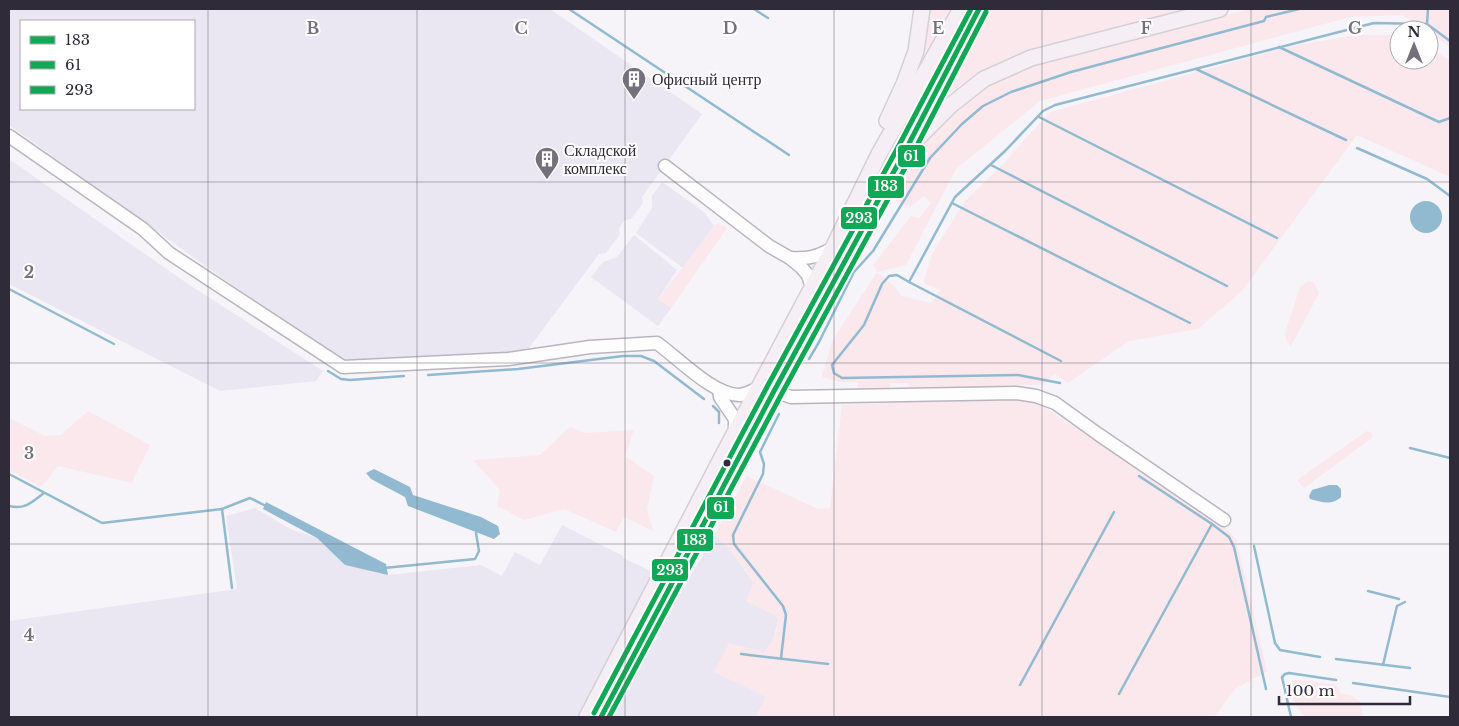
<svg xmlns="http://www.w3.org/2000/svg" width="1459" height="726" viewBox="0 0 1459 726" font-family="'Libre Baskerville',serif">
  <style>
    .built { fill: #eae6f2; fill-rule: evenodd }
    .green { fill: #fae8ed }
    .water { fill: #91bad0 }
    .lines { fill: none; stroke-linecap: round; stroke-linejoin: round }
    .stream { stroke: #91bad0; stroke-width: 2.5 }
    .minor-casing { stroke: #b8b5be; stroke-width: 15 }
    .major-casing { stroke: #d2d1d5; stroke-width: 18 }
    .minor { stroke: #fefdfe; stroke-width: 12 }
    .major { stroke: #f6eef5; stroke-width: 15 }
    .bus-1-casing { stroke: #fff; stroke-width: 9 }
    .bus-2-casing { stroke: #fff; stroke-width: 9 }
    .bus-3-casing { stroke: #fff; stroke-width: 9 }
    .bus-1 { stroke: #10a855; stroke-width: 5 }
    .bus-2 { stroke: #10a855; stroke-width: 5 }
    .bus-3 { stroke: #10a855; stroke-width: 5 }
    .grid { fill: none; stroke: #75717c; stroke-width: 1; stroke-opacity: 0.55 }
    .bus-dot { fill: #2f2b38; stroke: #fff; stroke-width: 2 }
    .labels { text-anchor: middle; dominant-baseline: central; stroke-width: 4; stroke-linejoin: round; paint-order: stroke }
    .poi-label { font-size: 16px; fill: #2f2b38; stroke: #fff; text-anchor: start }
    .grid-label { font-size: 16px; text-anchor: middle; font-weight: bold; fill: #75717c; stroke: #fff; stroke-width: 4; stroke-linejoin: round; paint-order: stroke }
    .line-badge { stroke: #fff; stroke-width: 2 }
    .badge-label { font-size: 14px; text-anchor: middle; font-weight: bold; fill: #fff }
  </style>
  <rect width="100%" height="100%" fill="#f6f4f9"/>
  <g class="built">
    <path d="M9,9H550L702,114L642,197L643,203L631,219L625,220L619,228L620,234L606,253L599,254L526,352L348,363L260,305L9,125ZM21,21H194V109H21Z"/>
    <path d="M9,159L188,284L323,371L316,381L220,391L9,284Z"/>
    <path d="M662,182L704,212L714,226L683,268L636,233L652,208V196Z"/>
    <path d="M634,235L677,270L658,299L671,308L658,326L591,277L603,262L617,257Z"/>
    <path d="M255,508L290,529L317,538L345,565L388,575L481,565L502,576L515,552L540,565L562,525L623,556V558L653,572L577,717H9V621L237,589L226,516Z"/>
    <path d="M716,532L719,540L727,546L754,583L746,601L777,616L778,620L774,637L765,652L714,671L766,697L756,717H609Z"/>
  </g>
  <g class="green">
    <path d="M928,9H950L928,51L923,50Z"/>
    <path d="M986,9H1197C1161,18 1125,27 1089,36C1031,51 991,59 944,98L940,96Z"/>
    <path d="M1250,9H1450V47L1429,32V30H1426L1401,15L1350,17L1040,101L956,169L906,265L877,272L895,287L901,296L931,303L940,290L923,283L933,252L965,201L1002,165L1050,112L1292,46L1355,35H1399V60H1429V48L1450,60V177L1357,135L1242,291L1198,329L1129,341L1068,383L1055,374L1043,385H1008L1006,389L915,391L909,387L908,383H890L889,389L884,392H861L857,387L858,382H839L822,377L832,341L877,272L873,265L911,216L919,218L931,203L924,196L910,207L892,199L921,150L942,121L982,87L1029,64Z"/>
    <path d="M717,223L727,228L671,308L658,299Z"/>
    <path d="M1308,281L1314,283L1319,293L1291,346L1287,342L1285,333L1300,287Z"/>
    <path d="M1033,400L1221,523L1236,539L1267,671L1235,689L1214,717H756L766,697L714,672L729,643L764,652C771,642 782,628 776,616L746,601L754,582L727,546L719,540L716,532L747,476L818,509L830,508L842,405L909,402Z"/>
    <path d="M88,411L150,445L132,483L58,466L41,487L9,470V418L45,436L61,435Z"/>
    <path d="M570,427L584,433L634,430L625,456L654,476L647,509L653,531L624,517L616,532L564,509L524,520L497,506L500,490L473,460L540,455Z"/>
    <path d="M1367,431L1371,432L1373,437L1304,488L1297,480Z"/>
    <path d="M1294,680L1335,684L1339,688L1340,693L1352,696L1360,702L1363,717H1305L1294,703L1289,684Z"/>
  </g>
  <g class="water">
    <circle cx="1426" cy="217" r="16"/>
    <path d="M374,469L410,487L413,495L481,517L498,526L500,534L494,539L408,506L405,497L371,479L366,473Z"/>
    <path d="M1329,485H1337L1341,489V497C1332,506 1321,502 1310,499L1309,496L1312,490Z"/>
    <path d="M266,502L386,564L388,575L345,565L317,538L263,509Z"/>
  </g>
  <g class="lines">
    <g class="stream">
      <path d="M569,9L789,155"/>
      <path d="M754,9L768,18"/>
      <path d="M1427,24L1428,9"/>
      <path d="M1279,47L1439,122L1450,118"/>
      <path d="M1196,69L1346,140"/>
      <path d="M1039,117L1277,238"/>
      <path d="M1357,148L1427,179L1450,196"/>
      <path d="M991,165L1227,286"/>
      <path d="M952,203L1190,323"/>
      <path d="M909,282L1061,361"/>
      <path d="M9,289L114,344"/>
      <path d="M809,359L819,342L854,272L873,251L930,158L962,124L983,106L1011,92L1071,72L1264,21L1266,17L1299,9"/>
      <path d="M328,371L341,379L350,380L404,376"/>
      <path d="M428,375L518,369L623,356H641L654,361L704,399"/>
      <path d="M1060,383L1018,375L842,378L834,373L832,365L864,325L882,284L889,276L897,275L909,282L955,197L1005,151L1043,111L1055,105L1374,23L1427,24L1450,41"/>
      <path d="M713,406L719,412V423"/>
      <path d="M779,414L760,452L764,464L763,474L733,535L734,544L783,606L786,615L781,658"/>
      <path d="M1410,448L1450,458"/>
      <path d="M9,474L102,523L222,509L232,588"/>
      <path d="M1139,476L1212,524L1229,537L1234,547L1266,689"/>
      <path d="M9,506C25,510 32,502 44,493"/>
      <path d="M222,509L250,498L266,506"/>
      <path d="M1254,546L1275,643L1280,650L1320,657"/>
      <path d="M384,568L475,559L479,551L476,533"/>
      <path d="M1368,591L1399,599"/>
      <path d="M741,654L828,664"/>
      <path d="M1336,659L1410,668"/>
      <path d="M1383,665L1397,606L1405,602"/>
      <path d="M1353,683L1450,697"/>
      <path d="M1020,685L1114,512"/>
      <path d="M1119,694L1212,524"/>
      <path d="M1291,717L1282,677L1285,674L1289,673L1336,680"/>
    </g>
    <defs>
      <g id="minor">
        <path d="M9,136L143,229L169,253L343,367L508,359L590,347L657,343C678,358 714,396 740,395C747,394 752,391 758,388"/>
        <path d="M665,166L769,246L790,258L801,267L808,275L812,288"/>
        <path d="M790,258C809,259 817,257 833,248"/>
        <path d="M719,390L720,397L735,419V432"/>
        <path d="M774,391L791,397L1016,393L1036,396L1055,403L1098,434L1224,520"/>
      </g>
      <g id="major">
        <path d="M887,121L904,84L916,51L922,9"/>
        <path d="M917,139L951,105L984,79L1031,58L1220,9"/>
        <path d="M587,717L721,459L833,248L879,154L961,9"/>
        <path d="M601,717L774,391L904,153L979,9"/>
      </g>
    </defs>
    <use href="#minor" class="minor-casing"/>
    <use href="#major" class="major-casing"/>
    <use href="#minor" class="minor"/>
    <use href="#major" class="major"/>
    <defs>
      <path id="bus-1" d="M601,717L774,391L904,153L979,9"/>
      <path id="bus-2" d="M609,717L781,395L911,157L986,12"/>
      <path id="bus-3" d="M594,713L767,387L897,149L971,9"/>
    </defs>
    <use href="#bus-1" class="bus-1-casing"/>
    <use href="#bus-2" class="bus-2-casing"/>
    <use href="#bus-3" class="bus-3-casing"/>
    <use href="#bus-1" class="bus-1"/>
    <use href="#bus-2" class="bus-2"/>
    <use href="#bus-3" class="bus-3"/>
  </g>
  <path class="grid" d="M208,9V717M417,9V717M625,9V717M834,9V717M1042,9V717M1251,9V717M9,182H1450M9,363H1450M9,544H1450"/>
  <defs>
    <symbol id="building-pin" viewBox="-11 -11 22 30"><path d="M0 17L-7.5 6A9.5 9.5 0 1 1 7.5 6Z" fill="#75717c" stroke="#fff"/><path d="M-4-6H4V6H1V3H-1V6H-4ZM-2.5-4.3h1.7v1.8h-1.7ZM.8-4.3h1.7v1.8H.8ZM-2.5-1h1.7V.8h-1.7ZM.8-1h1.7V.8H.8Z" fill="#fff"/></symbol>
  </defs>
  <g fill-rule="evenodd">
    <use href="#building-pin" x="620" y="65" width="28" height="38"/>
    <use href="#building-pin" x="533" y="145" width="28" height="38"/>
  </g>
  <circle class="bus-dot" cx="727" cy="463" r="4.5"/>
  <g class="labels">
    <g class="poi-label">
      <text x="652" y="79">Офисный центр</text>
      <text x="564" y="150">Складской<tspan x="564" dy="18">комплекс</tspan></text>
    </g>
  </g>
  <g class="grid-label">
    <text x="313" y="34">B</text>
    <text x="521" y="34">C</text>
    <text x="730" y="34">D</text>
    <text x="938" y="34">E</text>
    <text x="1146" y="34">F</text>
    <text x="1355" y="34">G</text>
    <text x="29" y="278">2</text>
    <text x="29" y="459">3</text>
    <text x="29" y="641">4</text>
  </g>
  <g class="line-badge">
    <rect x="897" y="144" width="29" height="24" rx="5" fill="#10a855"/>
    <rect x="867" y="175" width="38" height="24" rx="5" fill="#10a855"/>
    <rect x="840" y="206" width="38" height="24" rx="5" fill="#10a855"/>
    <rect x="706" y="496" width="29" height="24" rx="5" fill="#10a855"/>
    <rect x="676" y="528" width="38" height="24" rx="5" fill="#10a855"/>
    <rect x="651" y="558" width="38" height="24" rx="5" fill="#10a855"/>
  </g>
  <g class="badge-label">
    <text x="911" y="161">61</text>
    <text x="886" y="191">183</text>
    <text x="859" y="223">293</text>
    <text x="721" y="512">61</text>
    <text x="695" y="545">183</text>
    <text x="670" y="575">293</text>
  </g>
  <rect width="1459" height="726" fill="none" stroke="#2f2b38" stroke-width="20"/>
  <rect x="20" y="20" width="175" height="90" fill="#ffffff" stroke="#acaaaf"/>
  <rect x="30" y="36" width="25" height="8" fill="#10a855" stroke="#acaaaf"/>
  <text x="65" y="45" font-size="15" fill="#2f2b38">183</text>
  <rect x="30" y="61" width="25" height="8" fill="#10a855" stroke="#acaaaf"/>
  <text x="65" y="70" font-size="15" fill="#2f2b38">61</text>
  <rect x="30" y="86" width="25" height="8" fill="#10a855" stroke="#acaaaf"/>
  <text x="65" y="95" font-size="15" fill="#2f2b38">293</text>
  <g transform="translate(1414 45)"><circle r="24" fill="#ffffff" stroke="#acaaaf"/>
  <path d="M0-4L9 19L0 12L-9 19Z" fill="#75717c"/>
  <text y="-8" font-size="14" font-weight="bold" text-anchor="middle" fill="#2f2b38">N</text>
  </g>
  <path d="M1279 696v8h131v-8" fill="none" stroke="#2f2b38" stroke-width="2.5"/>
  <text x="1286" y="696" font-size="15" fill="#2f2b38" stroke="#ffffff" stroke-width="4" paint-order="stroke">100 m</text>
</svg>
